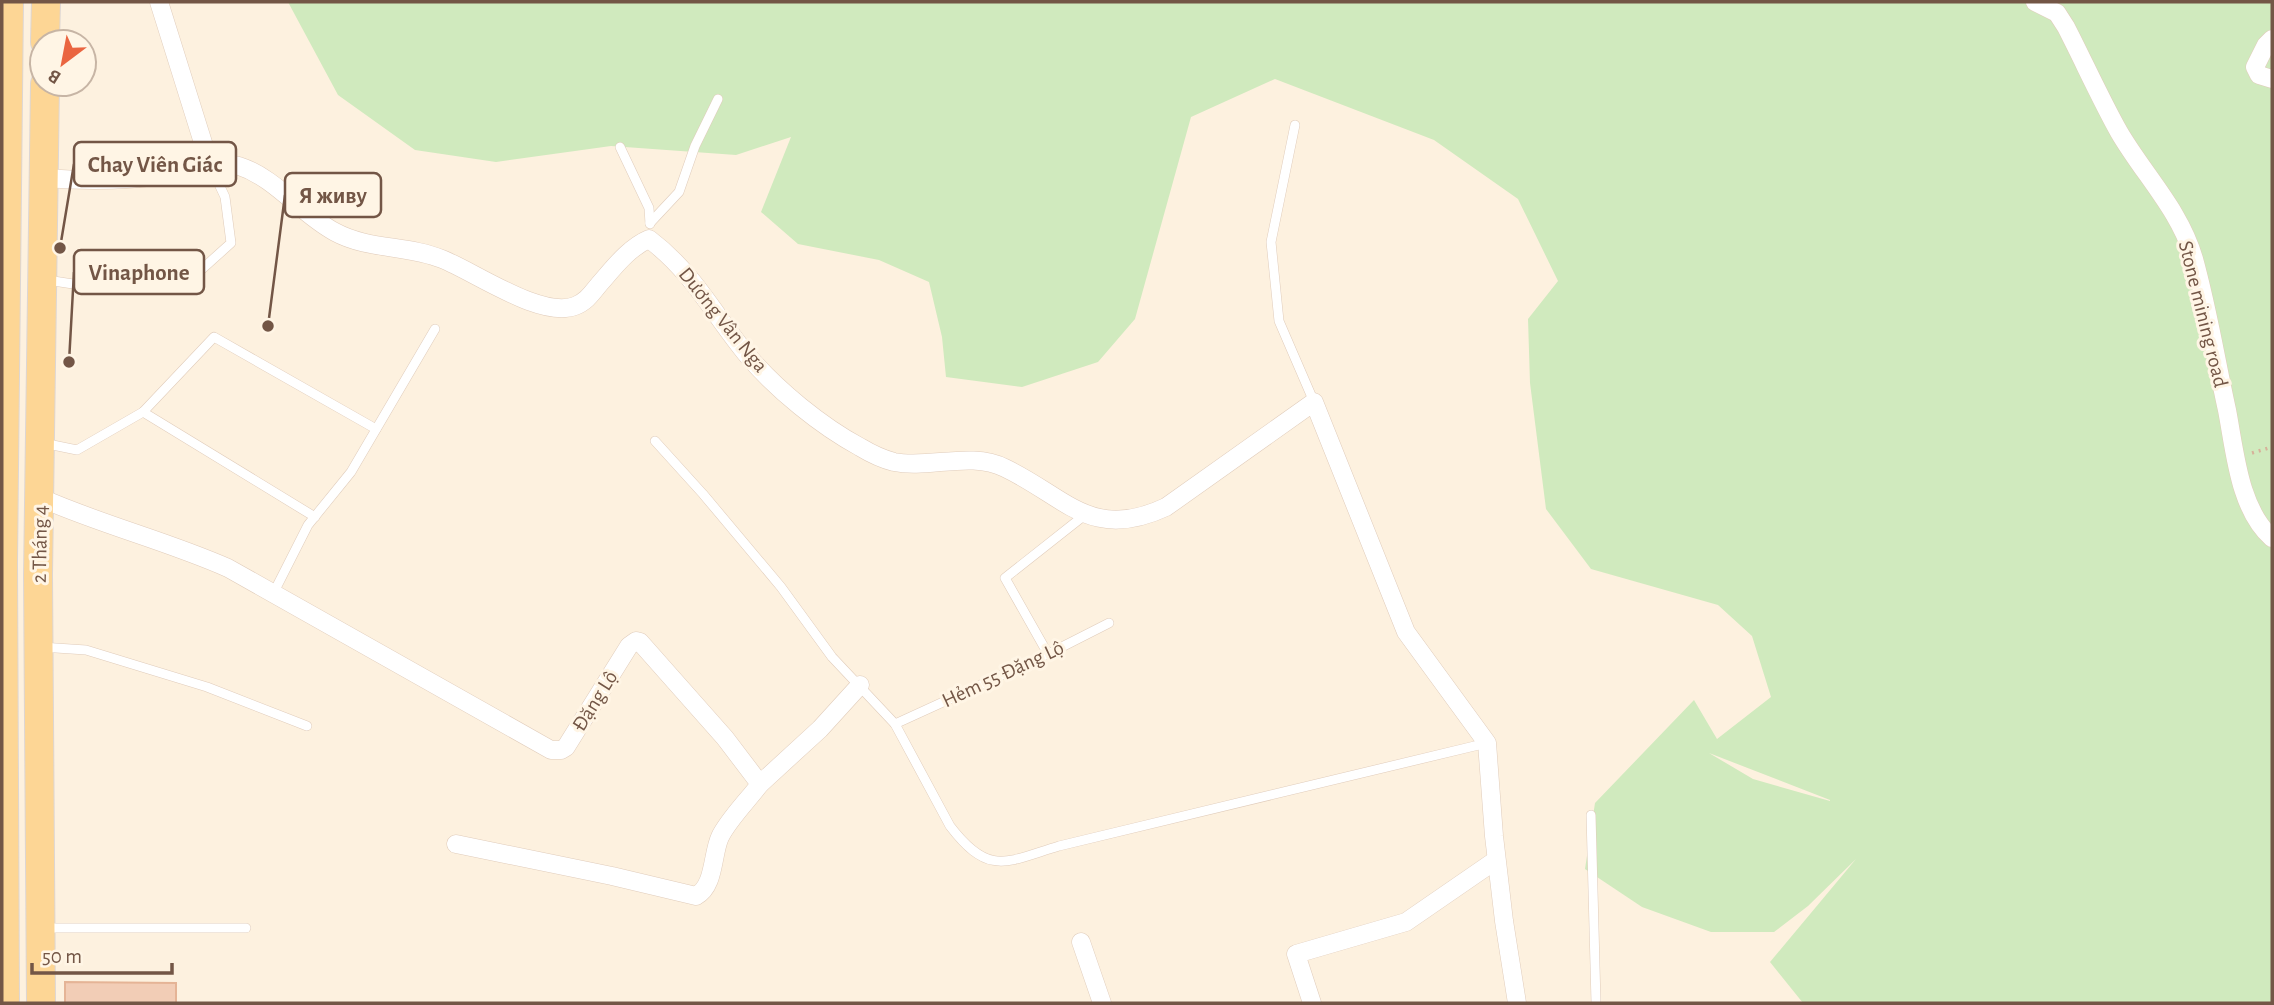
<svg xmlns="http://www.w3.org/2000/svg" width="2274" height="1005" viewBox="0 0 2274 1005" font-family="'Alegreya Sans',sans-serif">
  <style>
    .green { fill: #d0eabe; fill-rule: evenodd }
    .building { fill: #f2cdb6; stroke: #e5b496; stroke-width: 2 }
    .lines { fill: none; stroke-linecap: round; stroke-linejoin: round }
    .service-casing { stroke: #e0ccbb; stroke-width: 10 }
    .minor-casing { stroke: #e0ccbb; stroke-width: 19 }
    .primary-casing { stroke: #ddd6d3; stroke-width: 30 }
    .path { stroke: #d7b19a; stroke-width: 3.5; stroke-dasharray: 2 5; stroke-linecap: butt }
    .service { stroke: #fff; stroke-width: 9 }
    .minor { stroke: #fff; stroke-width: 18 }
    .primary { stroke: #fdd695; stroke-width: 28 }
    .labels { text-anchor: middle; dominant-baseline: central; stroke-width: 6; stroke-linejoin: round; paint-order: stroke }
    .street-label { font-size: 21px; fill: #735646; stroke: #fff5e5 }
    .leader { fill: none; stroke: #735646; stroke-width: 2.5 }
    .callout-dot { fill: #735646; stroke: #fff5e5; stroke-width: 2.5 }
    .callout { fill: #fff5e5; stroke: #735646; stroke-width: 2.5 }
    .callout-label { font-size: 23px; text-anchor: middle; font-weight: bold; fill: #735646 }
  </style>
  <rect width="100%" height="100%" fill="#fdf1df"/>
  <path class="green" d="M288,2H2272V1003H1803L1770,962L1856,859L1808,906L1774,932H1711L1642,907L1585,869L1595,803L1694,700L1717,739L1771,697L1752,636L1718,605L1591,569L1546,509L1530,383L1528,319L1558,281L1518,199L1434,140L1275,79L1191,117L1135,319L1098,362L1022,387L946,377L942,337L929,282L879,260L798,244L761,212L791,137L736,155L611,146L496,162L415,150L338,95ZM1709,753L1830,800V801L1753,779Z"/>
  <path class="building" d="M65,982L176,983V1003H65Z"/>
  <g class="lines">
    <defs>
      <g id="service">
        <path d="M1295,125L1271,242L1279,321L1314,402"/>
        <path d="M620,147L649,208L650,224"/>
        <path d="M650,223L679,192L695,146L718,99"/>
        <path d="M47,280L112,290H144L191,279L231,243L225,197L210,165"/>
        <path d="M143,412L214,337L376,429"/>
        <path d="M655,441L703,494L781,587L832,657L895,724L950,826C989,877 1006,862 1059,846L1487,743"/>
        <path d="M43,443L77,450L143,412L315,517"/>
        <path d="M273,594L308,525L351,472L435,329"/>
        <path d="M41,647L86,650L207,687L307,726"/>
        <path d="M1048,654L1005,578L1086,514"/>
        <path d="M895,724L1048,654L1109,623"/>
        <path d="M1591,815L1596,1003"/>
        <path d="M45,928H246"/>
      </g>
      <g id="minor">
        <path d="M159,2L210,165"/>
        <path d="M2035,2L2057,13L2066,27C2084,62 2100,98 2119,132C2144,175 2180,210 2194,259C2208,309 2216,360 2227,410C2235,451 2239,509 2272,538"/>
        <path d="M2272,39L2266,45L2255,67L2259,75L2272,79"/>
        <path d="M44,178C84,181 125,181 165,175C188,172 216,159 239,166C276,178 301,214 335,232C368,250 408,245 442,259C475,272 541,319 575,306C588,301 593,291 602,281C615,266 630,247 649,239C693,272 714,315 748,356C777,390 821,426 860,447C870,453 882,459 894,462C929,469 971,451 1005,468C1066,497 1091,542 1166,507L1314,402L1406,632L1487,743L1494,836L1504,921L1517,1003"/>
        <path d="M41,498C102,525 167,541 228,568L551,750H561L566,747L629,646L636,641L640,642L725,738L760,784C749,799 728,820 720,837C712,854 715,886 696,896L612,876L456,844"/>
        <path d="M760,784L820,729L860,685"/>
        <path d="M1081,942L1102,1003"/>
        <path d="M1312,1003L1296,954L1406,922L1496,860"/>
      </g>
      <g id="primary">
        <path d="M45,42L46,2"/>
        <path d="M5,1003L3,563L9,2"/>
        <path d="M41,1003L38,575L45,84"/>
      </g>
    </defs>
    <use href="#service" class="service-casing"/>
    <use href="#minor" class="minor-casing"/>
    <use href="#primary" class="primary-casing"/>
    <path class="path" d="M2252,453L2272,447"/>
    <use href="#service" class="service"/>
    <use href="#minor" class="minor"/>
    <use href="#primary" class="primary"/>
  </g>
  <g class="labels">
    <g class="street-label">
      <text transform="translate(2203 314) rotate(76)">Stone mining road</text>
      <text transform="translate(723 320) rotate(51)">Dương Vân Nga</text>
      <text transform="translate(40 544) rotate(-89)">2 Tháng 4</text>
      <text transform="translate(1003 674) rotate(-25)">Hẻm 55 Đặng Lộ</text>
      <text transform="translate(595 701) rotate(-58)">Đặng Lộ</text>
    </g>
  </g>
  <path class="leader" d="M60 248L74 164M268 326L285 195M69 362L74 272"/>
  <g class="callout-dot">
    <circle cx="60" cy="248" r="7"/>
    <circle cx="268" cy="326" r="7"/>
    <circle cx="69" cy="362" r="7"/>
  </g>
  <g class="callout">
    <rect x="74" y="142" width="162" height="44" rx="7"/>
    <rect x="285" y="173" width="96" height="44" rx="7"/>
    <rect x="74" y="250" width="130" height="44" rx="7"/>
  </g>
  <g class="callout-label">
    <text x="155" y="172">Chay Viên Giác</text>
    <text x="333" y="203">Я живу</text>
    <text x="139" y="280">Vinaphone</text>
  </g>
  <rect width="2274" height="1005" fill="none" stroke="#735646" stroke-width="7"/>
  <g transform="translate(63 63) rotate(212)"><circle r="33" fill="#fff5e5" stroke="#c7b5a5" stroke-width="2"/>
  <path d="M0-5L12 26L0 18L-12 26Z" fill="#ea6540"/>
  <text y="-10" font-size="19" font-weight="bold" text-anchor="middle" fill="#735646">B</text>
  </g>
  <path d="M32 963v10h140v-10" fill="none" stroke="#735646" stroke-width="3.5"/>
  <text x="42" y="963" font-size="21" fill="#735646" stroke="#fff5e5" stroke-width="5" paint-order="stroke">50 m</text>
</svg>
